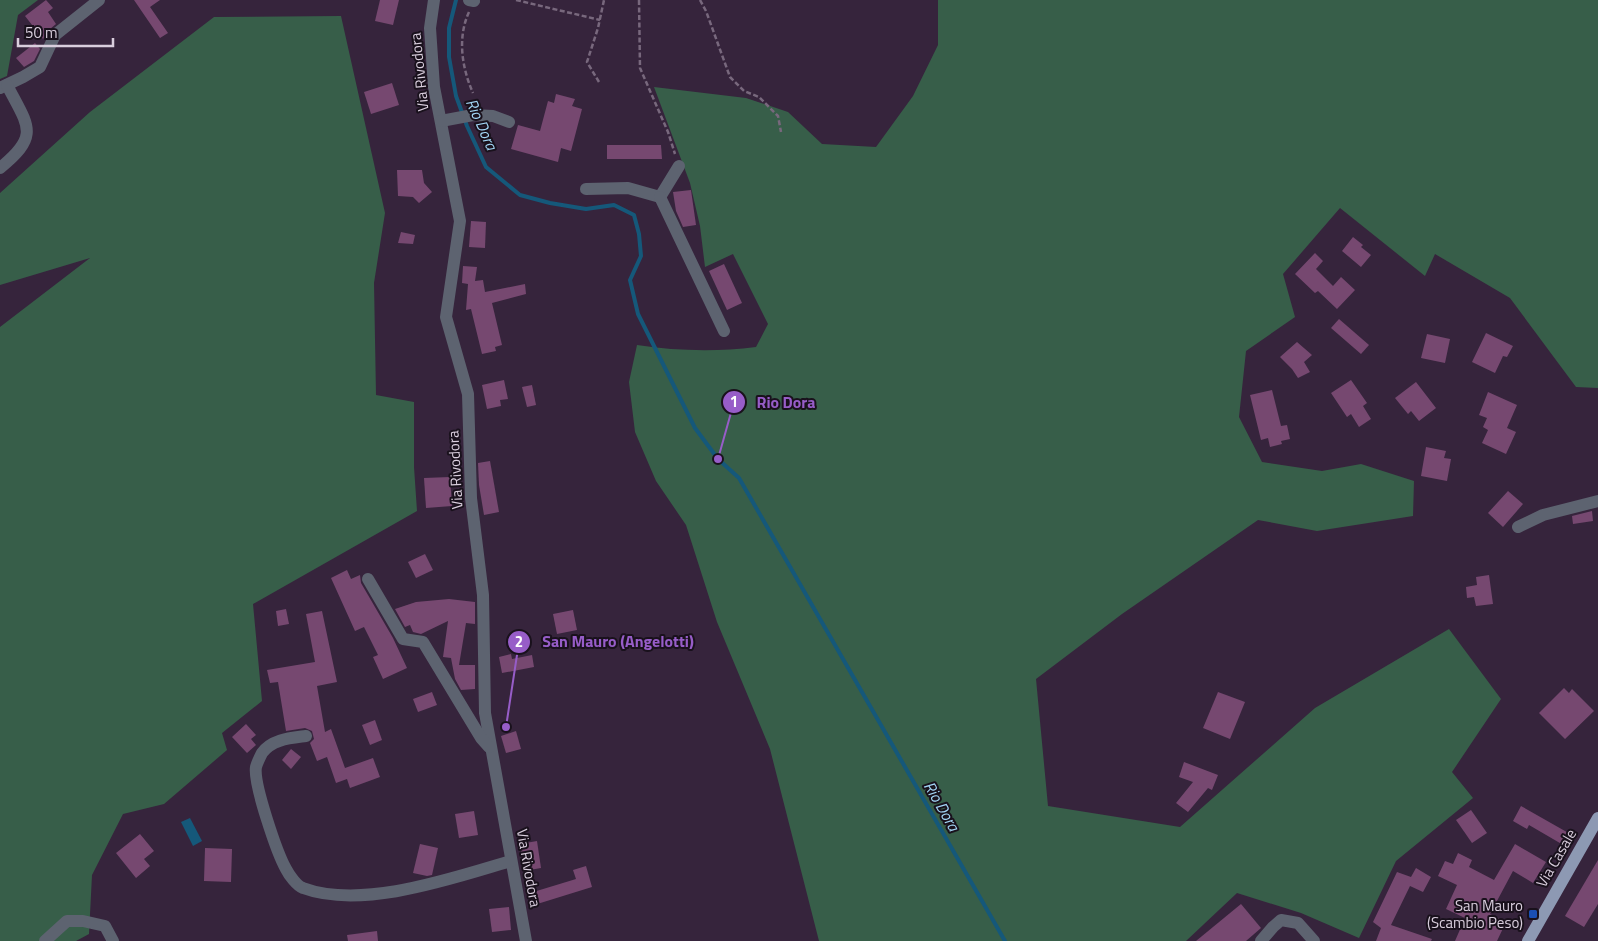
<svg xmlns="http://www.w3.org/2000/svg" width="1598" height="941" viewBox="0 0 1598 941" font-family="'Titillium Web',sans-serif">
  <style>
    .green { fill: #375e49 }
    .water { fill: #15587a }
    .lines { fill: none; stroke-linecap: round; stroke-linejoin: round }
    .stream { stroke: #15587a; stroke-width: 4 }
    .building { fill: #764870 }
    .path { stroke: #78687d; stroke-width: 2.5; stroke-dasharray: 5 2.5; stroke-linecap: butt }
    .minor { stroke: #5d6370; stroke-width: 12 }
    .major { stroke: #8d99b3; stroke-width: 12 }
    .transit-dot { fill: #1a4fb4; stroke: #19111c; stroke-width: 2 }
    .labels { text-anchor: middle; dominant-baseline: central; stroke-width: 4; stroke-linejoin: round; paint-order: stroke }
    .street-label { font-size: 15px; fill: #d9cedd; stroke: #19111c }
    .poi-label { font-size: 15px; fill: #d9cedd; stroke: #19111c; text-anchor: end }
    .water-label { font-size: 16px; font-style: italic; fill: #a3d6f6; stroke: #19111c }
    .leader { fill: none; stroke: #975dc8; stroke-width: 2 }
    .callout-dot { fill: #975dc8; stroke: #19111c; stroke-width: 2 }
    .mark-label { font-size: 15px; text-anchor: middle; font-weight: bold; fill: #fff }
    .callout-label { font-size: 16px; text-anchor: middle; font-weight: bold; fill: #975dc8; stroke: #19111c; stroke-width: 4; stroke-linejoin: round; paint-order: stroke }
  </style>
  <rect width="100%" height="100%" fill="#36243c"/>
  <g class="green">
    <path d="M0,0H38L18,15L7,76L0,79Z"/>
    <path d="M938,0H1598V388L1576,387L1510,298L1435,254L1425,276L1340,208L1283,274L1295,317L1246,351L1239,417L1262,462L1322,471L1361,464L1414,481L1413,516L1317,531L1258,520L1122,614L1036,679L1048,806L1180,827L1315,708L1449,629L1501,699L1452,772L1473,798L1396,861L1359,938L1301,913L1237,893L1186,941H819L770,749L717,622L686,525L656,481L635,432L629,382L637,345C677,351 716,352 756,347L768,324L733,254L705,267L700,226L690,183L654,87L746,98L788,112L822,144L876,147L913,96L938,45Z"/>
    <path d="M341,16L385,213L374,283L376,395L414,402V467L417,511L253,604L262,701L222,733L227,750L164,804L123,814L92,875L89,934L76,941H0V327L90,258L0,285V193L90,112L214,17Z"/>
  </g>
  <path class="water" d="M190,818L202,841L193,846L181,822Z"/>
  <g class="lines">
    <path class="stream" d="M456,0L449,28V57L456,96L467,126L486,167L520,195L550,203L586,209L614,205L634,215L639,234L641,256L630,280L638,314L695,428L718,459L739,478L1005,941"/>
  </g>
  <g class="building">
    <path d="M46,0L53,8L48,12L56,24L50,29L43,39L25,16Z"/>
    <path d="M134,0H160L150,7L168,33L160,38Z"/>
    <path d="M380,0H399L393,25L375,21Z"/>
    <path d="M35,43L40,49L34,61L24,67L16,58Z"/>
    <path d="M392,83L399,105L371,114L364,92Z"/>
    <path d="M556,94L575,99L572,106L582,109L571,151L561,148L558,162L511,149L518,125L540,131L548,101L554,103Z"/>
    <path d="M607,145H661L662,159H607Z"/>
    <path d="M397,170H422L424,183L432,192L419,203L413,197L398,196Z"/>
    <path d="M691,190L696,225L683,227L676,211L673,192Z"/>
    <path d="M471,221L486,222L485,248L469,247Z"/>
    <path d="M401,232L415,235L413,244L398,243Z"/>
    <path d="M1353,237L1363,245L1361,247L1371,255L1361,267L1342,251Z"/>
    <path d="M1315,253L1323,261L1316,269L1333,286L1341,277L1355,290L1337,309L1318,291L1315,293L1295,274Z"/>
    <path d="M724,264L742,303L727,310L709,271Z"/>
    <path d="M463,266L477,267L475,281L483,280L485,292L525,284L526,294L492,303L502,345L495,347L496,351L482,354L471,309L466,310L468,284L462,283Z"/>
    <path d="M1339,319L1369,345L1361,354L1331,328Z"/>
    <path d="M1486,333L1513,346L1507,357L1503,356L1495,373L1472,362Z"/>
    <path d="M1427,334L1450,339L1445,363L1421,358Z"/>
    <path d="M1297,342L1312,355L1304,362L1310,372L1298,378L1292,369L1280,357Z"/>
    <path d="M504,380L508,399L500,400L501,406L487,409L482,385Z"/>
    <path d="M1351,380L1367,403L1363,406L1371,419L1359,427L1351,414L1347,417L1331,393Z"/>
    <path d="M1416,382L1436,408L1419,421L1411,411L1408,414L1395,398Z"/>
    <path d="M532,385L536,405L527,407L522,387Z"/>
    <path d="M1272,390L1281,426L1287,425L1290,439L1281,441L1282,444L1270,447L1268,438L1261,440L1250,395Z"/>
    <path d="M1488,392L1517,405L1507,428L1516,432L1506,454L1482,443L1488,430L1483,427L1487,418L1479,415Z"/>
    <path d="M1426,447L1446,451L1444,458L1451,459L1447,481L1421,476Z"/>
    <path d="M490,461L499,512L484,515L479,485L478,463Z"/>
    <path d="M450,477L452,506L426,508L424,478Z"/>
    <path d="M1508,491L1523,504L1503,527L1488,513Z"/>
    <path d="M1592,511L1593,521L1573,524L1572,516Z"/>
    <path d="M425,554L433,570L416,578L408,562Z"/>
    <path d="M347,570L351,579L360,575L361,583L393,638L407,668L383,679L373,657L378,655L364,627L355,631L331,578Z"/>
    <path d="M1489,575L1493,604L1476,606L1474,597L1467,598L1466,587L1477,585L1476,577Z"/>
    <path d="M449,599L475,602V624L466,623L459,665H475V689L461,690L455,679L451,658L443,657L448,621L421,634L413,632L410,625L405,627L395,609L416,602Z"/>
    <path d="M286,609L289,624L278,626L276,611Z"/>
    <path d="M573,610L577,630L557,634L553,614Z"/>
    <path d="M322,611L337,682L317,686L325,732L331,729L345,768L373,758L380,777L350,788L347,779L336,783L327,757L317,761L310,743L314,739L312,731L305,728L286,731L278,682L270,683L267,670L315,662L306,614Z"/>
    <path d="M511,654L512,659L532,655L534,667L502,673L499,657Z"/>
    <path d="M1564,688L1569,693L1572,689L1594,711L1565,739L1539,713Z"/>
    <path d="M432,692L437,705L418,712L413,699Z"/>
    <path d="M1218,692L1245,702L1230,739L1203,728Z"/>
    <path d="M375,720L382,740L370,745L362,725Z"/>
    <path d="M246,724L256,735L251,739L256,745L247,753L232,737Z"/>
    <path d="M516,731L521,749L506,753L501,736Z"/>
    <path d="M291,749L301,757L291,769L282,760Z"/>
    <path d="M1184,762L1218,775L1212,790L1208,788L1188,812L1176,803L1193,782L1179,777Z"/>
    <path d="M1521,806L1572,835L1565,846L1529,825L1527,829L1513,821Z"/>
    <path d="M1471,810L1487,833L1472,843L1456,820Z"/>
    <path d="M474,811L478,835L459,838L455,814Z"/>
    <path d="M140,834L154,851L144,859L150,866L136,878L116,853Z"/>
    <path d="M537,841L541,868L524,871L520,844Z"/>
    <path d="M420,844L438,848L432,875L427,876L413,873Z"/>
    <path d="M1515,844L1546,862L1533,883L1513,871L1490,914L1506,922L1497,941H1455L1465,918L1446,909L1457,885L1438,876L1445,861L1453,864L1458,853L1472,860L1469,867L1494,880Z"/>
    <path d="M205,848L232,849L231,882L204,881Z"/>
    <path d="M1598,860V904L1584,927L1565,916Z"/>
    <path d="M586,866L592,887L534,905L530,893L576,879L573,870Z"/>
    <path d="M1416,868L1431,877L1423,892L1410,886L1391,925L1432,939L1431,941H1376L1381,928L1373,922L1397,872L1411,877Z"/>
    <path d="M1241,904L1261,928L1246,941H1196Z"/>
    <path d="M509,907L511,930L492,932L489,909Z"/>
    <path d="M377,931L378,941H348L347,935Z"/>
  </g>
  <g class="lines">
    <g class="path">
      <path d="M516,0L600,20"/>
      <path d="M639,0L640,68L668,132L675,154"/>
      <path d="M700,0L706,11L730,77L744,91L759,97L778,116L781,132"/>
      <path d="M469,12C457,38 462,68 473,93"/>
      <path d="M599,82L587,62L598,28L604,0"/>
    </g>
    <g class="minor">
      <path d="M434,0L430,28L434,87L460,221L446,317L468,394L471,498L483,595L485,713L526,941"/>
      <path d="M469,0L474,1"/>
      <path d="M0,88L23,77L40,67L55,35L99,0"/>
      <path d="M441,121L473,115L493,116L509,122"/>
      <path d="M0,168C41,135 28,126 7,85"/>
      <path d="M586,189L628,188L660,197L679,166"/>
      <path d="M660,197L724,331"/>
      <path d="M1518,527L1543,515L1598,501"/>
      <path d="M368,579L403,639L423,642L481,738L489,747"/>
      <path d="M306,736C291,738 272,739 262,753C260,757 257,763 256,767C253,783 277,853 286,869C289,875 297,886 303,888C362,910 453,878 511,861"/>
      <path d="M45,941L67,921H83L105,926L113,941"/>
      <path d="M1261,941L1273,927L1281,920L1298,923L1314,941"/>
    </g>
    <path class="major" d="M1528,941L1598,818"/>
  </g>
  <rect class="transit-dot" x="1528" y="909" width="10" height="10" rx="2.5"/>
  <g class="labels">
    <g class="street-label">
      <text transform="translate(419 72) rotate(-96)">Via Rivodora</text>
      <text transform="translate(455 470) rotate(-93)">Via Rivodora</text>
      <text transform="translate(1556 858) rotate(-60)">Via Casale</text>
      <text transform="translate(529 868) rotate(80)">Via Rivodora</text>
    </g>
    <g class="poi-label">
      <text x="1523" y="905">San Mauro<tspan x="1523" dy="17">(Scambio Peso)</tspan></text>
    </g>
    <g class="water-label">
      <text transform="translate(482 124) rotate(66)">Rio Dora</text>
      <text transform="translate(942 806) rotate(60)">Rio Dora</text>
    </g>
  </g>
  <path class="leader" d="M718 459L734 402M506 727L519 642"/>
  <g class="callout-dot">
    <circle cx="718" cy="459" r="5"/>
    <circle cx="506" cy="727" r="5"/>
    <circle cx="734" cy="402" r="12"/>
    <circle cx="519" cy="642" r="12"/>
  </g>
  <g class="mark-label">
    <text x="734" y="407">1</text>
    <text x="519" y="647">2</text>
  </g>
  <g class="callout-label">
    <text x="786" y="408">Rio Dora</text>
    <text x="618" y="647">San Mauro (Angelotti)</text>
  </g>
  <path d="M18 38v8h95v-8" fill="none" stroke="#d9cedd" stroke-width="2.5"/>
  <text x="25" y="38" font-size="15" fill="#d9cedd" stroke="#19111c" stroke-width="4" paint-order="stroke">50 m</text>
</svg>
